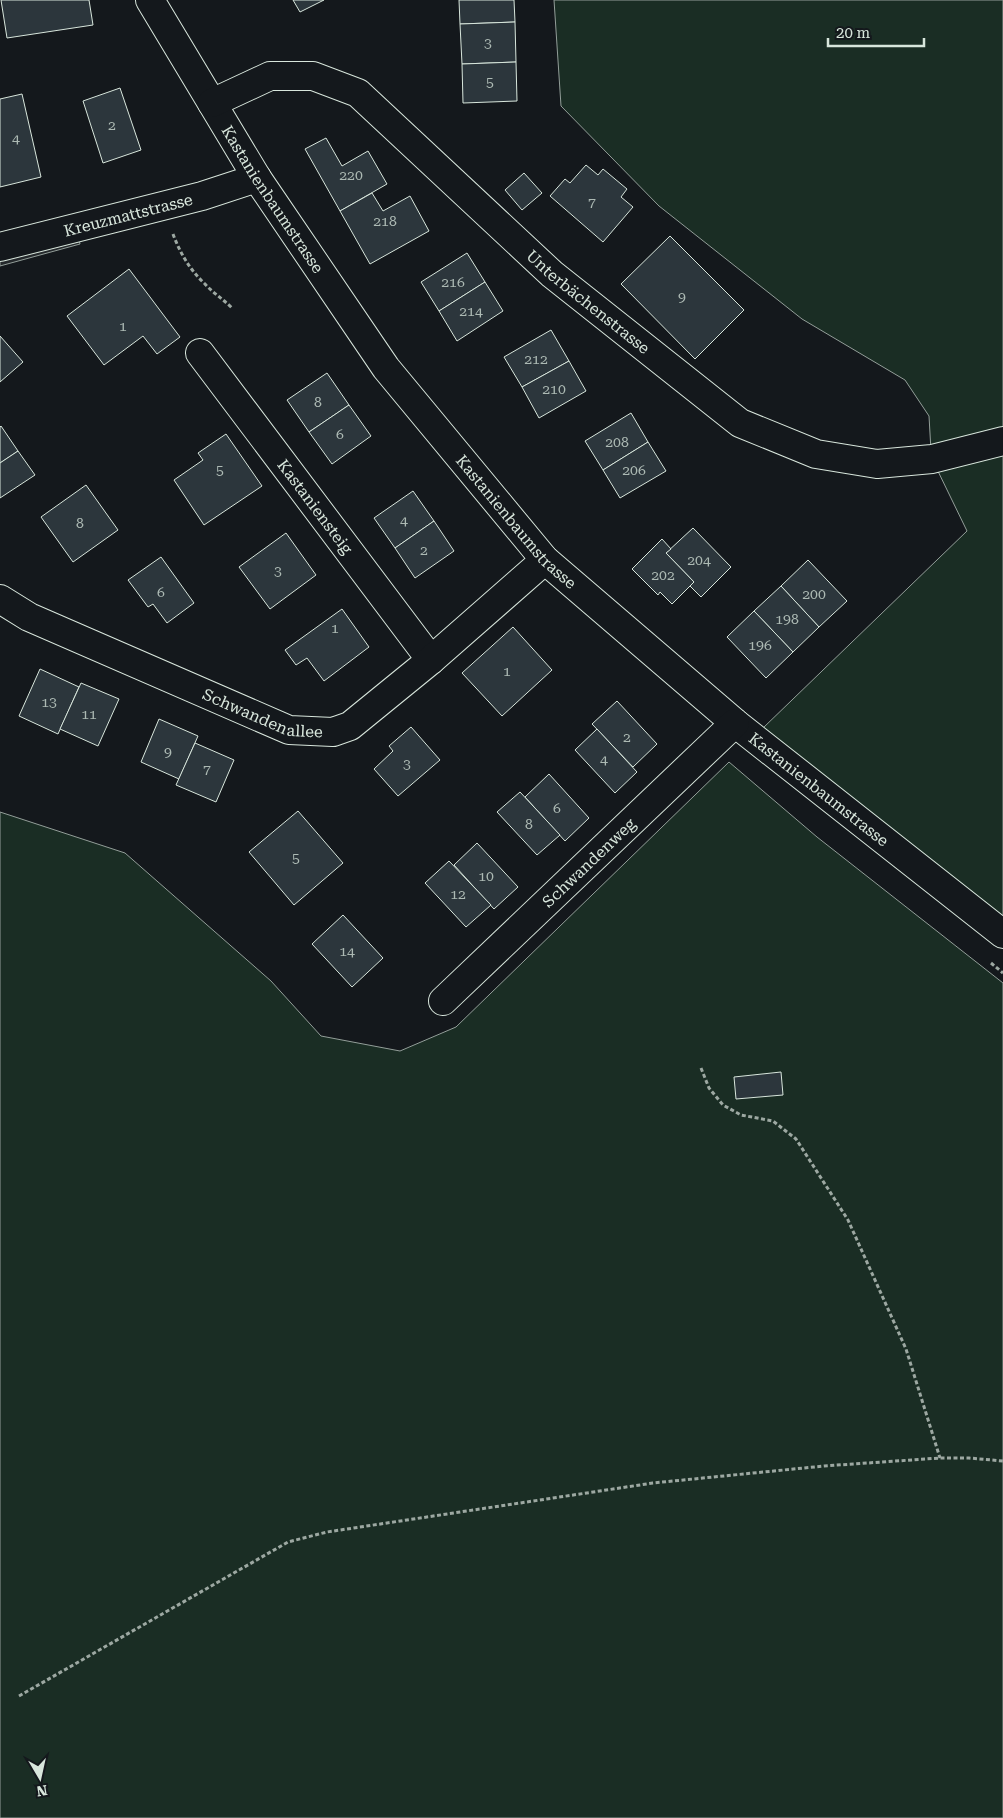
<svg xmlns="http://www.w3.org/2000/svg" width="1003" height="1818" viewBox="0 0 1003 1818" font-family="'Roboto Serif',serif">
  <style>
    .green { fill: #1a2d24; stroke: #939e99 }
    .parking { fill: #24282b; stroke: #939e99 }
    .building { fill: #2c363c; stroke: #d8e6dc }
    .lines { fill: none; stroke-linecap: round; stroke-linejoin: round }
    .minor-casing { stroke: #d8e6dc; stroke-width: 30 }
    .path { stroke: #9da8a2; stroke-width: 3; stroke-dasharray: 4 2.5; stroke-linecap: butt }
    .minor { stroke: #14181c; stroke-width: 28 }
    .labels { text-anchor: middle; dominant-baseline: central; stroke-width: 4; stroke-linejoin: round; paint-order: stroke }
    .number-label { font-size: 14px; fill: #adbab4 }
    .street-label { font-size: 16px; fill: #d8e6dc; stroke: #14181c }
  </style>
  <rect width="100%" height="100%" fill="#14181c"/>
  <g class="green">
    <path d="M554,0H1003V433L931,451L929,416L905,380L802,319L659,206L561,106Z"/>
    <path d="M1003,446V916L763,728L967,531L934,463Z"/>
    <path d="M729,762L817,837L1003,983V1818H0V812L125,853L271,981L321,1036L400,1051L456,1027Z"/>
  </g>
  <path class="parking" d="M78,235L80,244L0,266V256Z"/>
  <g class="building">
    <path d="M1,0H89L93,25L7,38Z"/>
    <path d="M293,0H324L300,12Z"/>
    <path d="M459,0H514L515,22L460,24Z"/>
    <path d="M515,22L516,62L462,64L460,24Z"/>
    <path d="M516,62L517,101L463,103L462,64Z"/>
    <path d="M120,88L141,150L103,163L83,101Z"/>
    <path d="M22,94L41,177L0,187V99Z"/>
    <path d="M326,138L342,166L368,151L387,184L340,211L305,149Z"/>
    <path d="M586,165L598,175L603,169L627,189L621,197L633,207L603,242L550,196L565,179L570,183Z"/>
    <path d="M524,173L542,193L522,210L505,190Z"/>
    <path d="M372,193L383,211L410,196L429,231L370,264L340,211Z"/>
    <path d="M670,236L744,310L695,359L621,284Z"/>
    <path d="M467,253L485,282L439,311L421,282Z"/>
    <path d="M129,269L180,337L157,354L143,336L104,365L67,316Z"/>
    <path d="M485,282L503,311L457,341L439,311Z"/>
    <path d="M551,330L569,361L522,387L504,357Z"/>
    <path d="M0,336L23,362L0,382Z"/>
    <path d="M569,361L586,391L539,418L522,387Z"/>
    <path d="M327,373L349,405L309,432L287,400Z"/>
    <path d="M349,405L371,436L332,464L309,432Z"/>
    <path d="M631,413L648,442L603,470L585,441Z"/>
    <path d="M1,426L18,451L0,463V427Z"/>
    <path d="M226,434L262,486L204,525L174,480L203,460L198,453Z"/>
    <path d="M648,442L666,471L620,498L603,470Z"/>
    <path d="M18,451L35,475L0,498V463Z"/>
    <path d="M86,485L118,530L73,562L41,517Z"/>
    <path d="M413,491L434,521L395,548L374,518Z"/>
    <path d="M434,521L454,551L415,578L395,548Z"/>
    <path d="M693,528L731,567L701,597L690,586L694,582L666,553Z"/>
    <path d="M286,533L316,575L270,609L239,567Z"/>
    <path d="M662,539L671,549L666,553L694,582L672,604L660,592L658,595L632,569Z"/>
    <path d="M161,557L194,603L167,623L153,604L148,607L128,580Z"/>
    <path d="M808,560L847,601L819,627L781,586Z"/>
    <path d="M781,586L819,627L793,652L754,611Z"/>
    <path d="M342,609L369,647L324,681L307,658L296,665L285,650Z"/>
    <path d="M754,611L793,652L766,678L727,637Z"/>
    <path d="M513,627L552,670L502,716L462,673Z"/>
    <path d="M40,669L79,687L58,734L19,716Z"/>
    <path d="M81,683L119,699L98,746L60,729Z"/>
    <path d="M617,701L657,744L633,767L592,724Z"/>
    <path d="M159,719L198,736L179,779L141,762Z"/>
    <path d="M411,727L440,760L398,796L374,769L393,751L389,746Z"/>
    <path d="M597,729L637,772L615,793L575,750Z"/>
    <path d="M195,743L234,760L216,802L176,785Z"/>
    <path d="M549,774L589,818L565,841L525,797Z"/>
    <path d="M520,792L560,835L537,855L497,812Z"/>
    <path d="M298,811L343,863L294,905L249,852Z"/>
    <path d="M477,843L518,887L494,909L454,865Z"/>
    <path d="M449,861L491,905L466,927L425,883Z"/>
    <path d="M343,915L383,958L352,987L312,944Z"/>
    <path d="M781,1072L783,1095L736,1099L734,1077Z"/>
  </g>
  <g class="lines">
    <defs>
      <g id="minor">
        <path id="s1" d="M150,0L257,178L386,368L545,560L735,723L1003,934"/>
        <path id="s2" d="M212,103L270,76H313L358,93L552,274L740,423L816,454L877,464L932,459L1003,441"/>
        <path id="s3" d="M0,247L202,196L257,178"/>
        <path id="s4" d="M200,353L431,660"/>
        <path id="s5" d="M0,599L29,617L289,730L333,732L350,726L431,660L545,560"/>
        <path id="s6" d="M443,1001L735,723"/>
      </g>
    </defs>
    <use href="#minor" class="minor-casing"/>
    <g class="path">
      <path d="M173,234C180,253 190,270 205,284C213,293 223,299 232,308"/>
      <path d="M991,963L1003,973"/>
      <path d="M701,1068L709,1088L723,1105L741,1115L773,1121L796,1139L848,1220L906,1349L940,1458"/>
      <path d="M19,1696L288,1542L327,1532L653,1483L824,1466L940,1458H969L1003,1461"/>
    </g>
    <use href="#minor" class="minor"/>
  </g>
  <g class="labels">
    <g class="number-label">
      <text x="488" y="43">3</text>
      <text x="490" y="82">5</text>
      <text x="112" y="125">2</text>
      <text x="16" y="138">4</text>
      <text x="351" y="175">220</text>
      <text x="592" y="202">7</text>
      <text x="385" y="221">218</text>
      <text x="453" y="282">216</text>
      <text x="682" y="297">9</text>
      <text x="471" y="311">214</text>
      <text x="123" y="326">1</text>
      <text x="536" y="359">212</text>
      <text x="554" y="389">210</text>
      <text x="318" y="402">8</text>
      <text x="340" y="434">6</text>
      <text x="617" y="442">208</text>
      <text x="220" y="470">5</text>
      <text x="634" y="470">206</text>
      <text x="404" y="520">4</text>
      <text x="80" y="523">8</text>
      <text x="424" y="550">2</text>
      <text x="699" y="560">204</text>
      <text x="278" y="571">3</text>
      <text x="663" y="575">202</text>
      <text x="161" y="592">6</text>
      <text x="814" y="594">200</text>
      <text x="787" y="619">198</text>
      <text x="335" y="628">1</text>
      <text x="760" y="645">196</text>
      <text x="507" y="671">1</text>
      <text x="49" y="702">13</text>
      <text x="89" y="714">11</text>
      <text x="627" y="737">2</text>
      <text x="168" y="752">9</text>
      <text x="604" y="759">4</text>
      <text x="407" y="764">3</text>
      <text x="207" y="769">7</text>
      <text x="557" y="808">6</text>
      <text x="529" y="824">8</text>
      <text x="296" y="858">5</text>
      <text x="486" y="876">10</text>
      <text x="458" y="894">12</text>
      <text x="347" y="951">14</text>
    </g>
    <g class="street-label">
      <text stroke="none"><textPath href="#s1" startOffset="234">Kastanienbaumstrasse</textPath></text>
      <text stroke="none"><textPath href="#s3" startOffset="132">Kreuzmattstrasse</textPath></text>
      <text stroke="none"><textPath href="#s2" startOffset="466">Unterbächenstrasse</textPath></text>
      <text stroke="none"><textPath href="#s4" startOffset="192">Kastaniensteig</textPath></text>
      <text stroke="none"><textPath href="#s1" startOffset="639">Kastanienbaumstrasse</textPath></text>
      <text stroke="none"><textPath href="#s5" startOffset="288">Schwandenallee</textPath></text>
      <text stroke="none"><textPath href="#s1" startOffset="1044">Kastanienbaumstrasse</textPath></text>
      <text stroke="none"><textPath href="#s6" startOffset="201">Schwandenweg</textPath></text>
    </g>
  </g>
  <g transform="translate(40 1778) rotate(171)" stroke="#14181c" stroke-width="4" paint-order="stroke">
  <path d="M0-4L9 19L0 12L-9 19Z" fill="#d8e6dc"/>
  <text y="-8" font-size="14" font-weight="bold" text-anchor="middle" fill="#d8e6dc">N</text>
  </g>
  <path d="M828 38v8h96v-8" fill="none" stroke="#d8e6dc" stroke-width="2.5"/>
  <text x="836" y="38" font-size="15" fill="#d8e6dc" stroke="#14181c" stroke-width="4" paint-order="stroke">20 m</text>
</svg>
